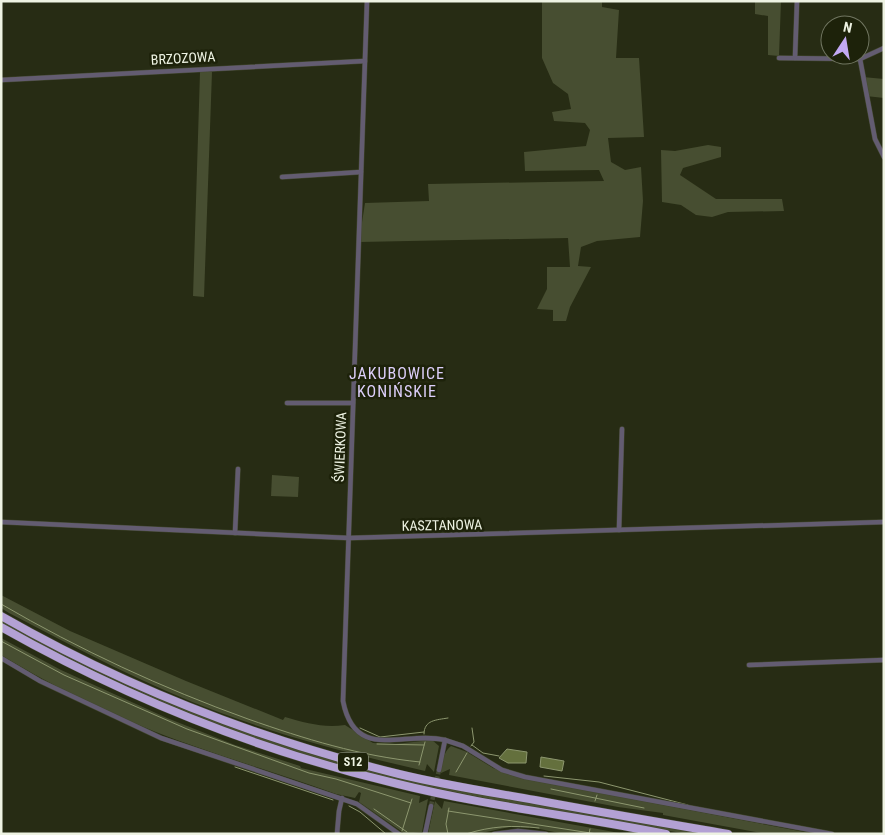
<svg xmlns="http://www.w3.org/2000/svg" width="885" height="835" viewBox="0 0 885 835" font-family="'Roboto Condensed',sans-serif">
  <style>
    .green { fill: #474e31 }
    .water { fill: #64703d; stroke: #8d976f }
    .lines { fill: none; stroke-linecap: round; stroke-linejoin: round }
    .stream { stroke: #8d976f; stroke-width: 1 }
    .street-tunnel { stroke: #454a33; stroke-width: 4.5; stroke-dasharray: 4.5 2; stroke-linecap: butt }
    .street-casing { stroke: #434831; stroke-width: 5.5 }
    .highway-casing { stroke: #434831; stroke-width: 9 }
    .street { stroke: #635c71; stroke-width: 4.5 }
    .highway { stroke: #b3a1d4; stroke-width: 8 }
    .labels { text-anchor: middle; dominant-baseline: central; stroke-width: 5; stroke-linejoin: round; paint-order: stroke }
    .shield { fill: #1d220a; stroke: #afb4a2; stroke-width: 1 }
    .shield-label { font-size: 12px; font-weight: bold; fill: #eef3e3 }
    .street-label { font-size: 14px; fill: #eef3e3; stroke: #1d220a }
    .quarter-label { font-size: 16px; letter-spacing: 1px; fill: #ddcffa; stroke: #1d220a }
  </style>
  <rect width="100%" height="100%" fill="#272c14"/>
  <g class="green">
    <path d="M542,1H602V7L619,10L616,58H639L644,137L608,138L611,162L625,170L641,167L643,201L640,237L597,241L581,247L578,266L591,267L570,307L566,321H553V310L537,309L547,289V267H570L568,238L359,242L365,203L429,201L428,184L604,181L599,170L525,171L524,152L586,146L590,130L585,123L554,121L552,112L571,109L568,94L553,83L542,58Z"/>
    <path d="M755,1H781L779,56L768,55V16L755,14Z"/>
    <path d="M200,72H212L204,297L193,296Z"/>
    <path d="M863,77L884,79V98L866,96Z"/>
    <path d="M708,145L721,147V157L683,168L680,175L716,199H782L784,211L728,212L712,217L696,215L681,205L662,202L661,150L675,151Z"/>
    <path d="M272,475L299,477L298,497L271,496Z"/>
    <path d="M1,595L70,631L186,681L283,720L285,717C306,723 323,728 345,725L373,743L395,744L432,740L439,746L434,772L427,764L425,771C356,755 288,738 221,713C147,686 78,649 9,613L1,608Z"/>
    <path d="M1,620L61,652L335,760L709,834H687C570,813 451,796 335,764C218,732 109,680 1,624Z"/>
    <path d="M1,638L61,670L167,718L235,745L300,766L301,768L420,796L419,803L428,799L422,832L405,834L401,831L359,802L361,793L359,792L355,798L336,794C288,777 239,762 191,745C127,723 59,690 1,655Z"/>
    <path d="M451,746L467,752L493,768L521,778L815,834H767L663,815V813L618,807L449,775L450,769L441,773C440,766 444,751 451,746Z"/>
    <path d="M435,801L442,809L444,801L625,834H564L535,828L509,827L477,834H428Z"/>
  </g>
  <g class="water">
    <path d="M507,749L527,752L526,763H508L499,758Z"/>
    <path d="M541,757L564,761L562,771L540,767Z"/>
  </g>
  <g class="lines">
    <g class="stream">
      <path d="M1,604C80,650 162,688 248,719C305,739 360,756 420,762"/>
      <path d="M1,641L64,675L187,729L309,773L336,779L411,803"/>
      <path d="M360,728L380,737L424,732"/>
      <path d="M424,734C424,720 436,720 448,718"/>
      <path d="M377,744L424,745"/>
      <path d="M472,745L483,753L499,756"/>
      <path d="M471,746L474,742L472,728"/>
      <path d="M419,765L425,742"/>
      <path d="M235,767L333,800"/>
      <path d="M456,772L467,753"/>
      <path d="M544,776L599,782L688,805"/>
      <path d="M551,789L644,808"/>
      <path d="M595,801L597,795"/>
      <path d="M349,806L360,812L386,834"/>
      <path d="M374,809L407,832"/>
      <path d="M448,811L597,834"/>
      <path d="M402,831L412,799"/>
      <path d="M448,834L446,824L449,808"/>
      <path d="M466,834C491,826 513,825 539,828"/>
      <path d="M589,834L590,829"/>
    </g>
    <path class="street-tunnel" d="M431,806L439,770"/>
    <defs>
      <g id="street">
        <path d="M367,1L343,701C355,763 404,730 445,740L439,770"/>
        <path d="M779,58L860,59L884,48"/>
        <path d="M795,58L797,1"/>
        <path d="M860,59L875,139L884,157"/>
        <path d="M1,80L365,61"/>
        <path d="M282,177L361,172"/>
        <path d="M287,403H353"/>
        <path d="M1,522L349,538L884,522"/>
        <path d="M619,530L622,429"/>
        <path d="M235,533L238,469"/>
        <path d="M1,658L40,681L161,738L357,804L399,834"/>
        <path d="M749,665L884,660"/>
        <path d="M445,740L463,746L502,770L525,777L832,834"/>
        <path d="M337,834L339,811L342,798"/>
        <path d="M425,834L431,806"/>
        <path d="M494,834L518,831L546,834"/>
      </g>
      <g id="highway">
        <path d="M1,616C125,687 261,740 399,774C444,785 490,792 535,800C599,812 664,823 728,834"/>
        <path d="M1,627C125,697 259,751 398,784C486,806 577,816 666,834"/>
      </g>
    </defs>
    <use href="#street" class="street-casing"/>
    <use href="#highway" class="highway-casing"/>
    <use href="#street" class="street"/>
    <use href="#highway" class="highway"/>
  </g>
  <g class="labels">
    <rect class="shield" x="338" y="752.5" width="30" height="19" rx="4"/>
    <g class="shield-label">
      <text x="353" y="762">S12</text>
    </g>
    <g class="street-label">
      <text transform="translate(183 58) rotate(-3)">BRZOZOWA</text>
      <text transform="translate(340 447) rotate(-88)">ŚWIERKOWA</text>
      <text transform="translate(442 525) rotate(-1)">KASZTANOWA</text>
    </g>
    <g class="quarter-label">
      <text x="397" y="373">JAKUBOWICE<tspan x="397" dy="18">KONIŃSKIE</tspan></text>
    </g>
  </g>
  <rect width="885" height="835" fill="none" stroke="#eef3e3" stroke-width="5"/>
  <g transform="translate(845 40) rotate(12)"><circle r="24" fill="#1d220a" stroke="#717661"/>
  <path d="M0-4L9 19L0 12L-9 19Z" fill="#c2a8f3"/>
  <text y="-8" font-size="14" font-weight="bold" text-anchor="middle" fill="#eef3e3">N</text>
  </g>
</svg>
